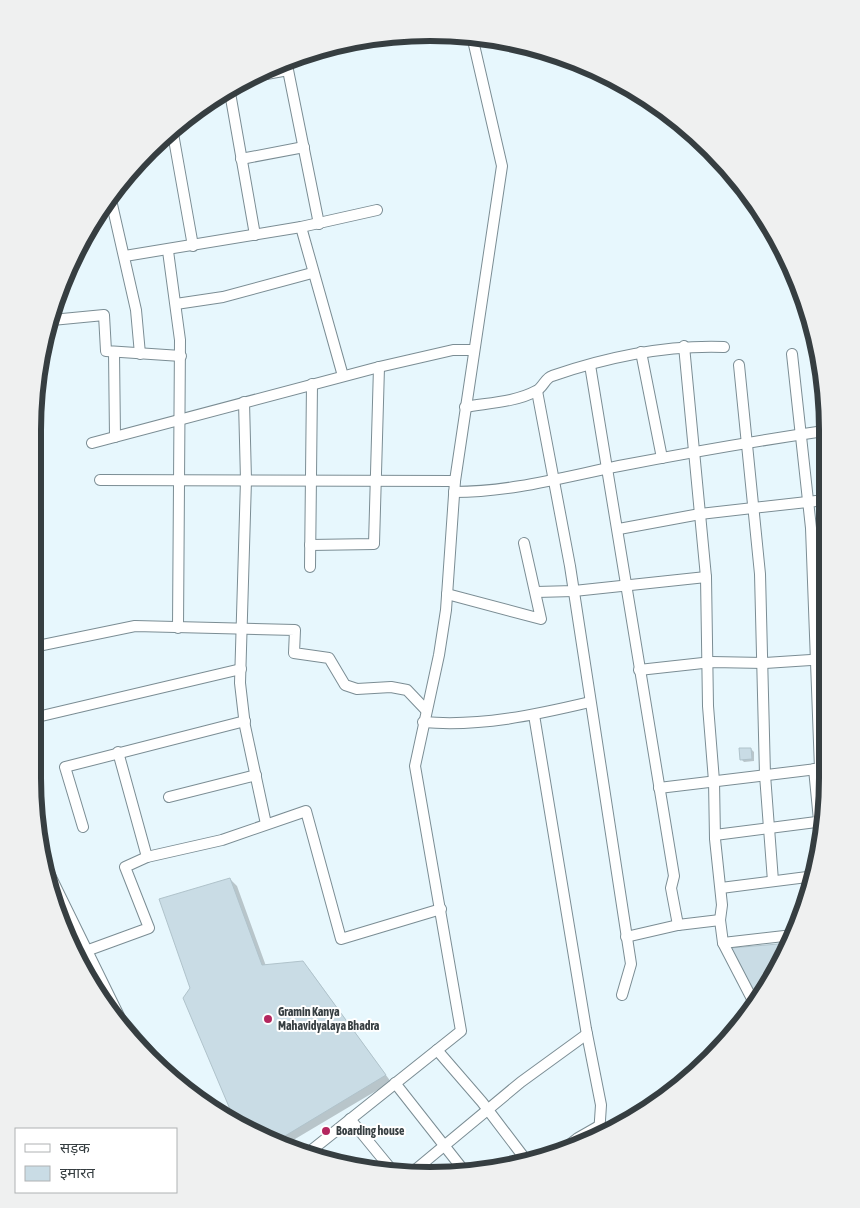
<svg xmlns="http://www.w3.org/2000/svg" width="860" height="1208" viewBox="0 0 860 1208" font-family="'Asap Condensed','Noto Sans Devanagari',sans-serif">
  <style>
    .shadow { fill: #0003 }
    .building { fill: #c9dce5; stroke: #b0c3cb }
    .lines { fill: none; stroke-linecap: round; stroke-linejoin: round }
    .minor-casing { stroke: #7b8d94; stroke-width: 12 }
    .minor { stroke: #fff; stroke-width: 10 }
    .poi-dot { fill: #b4275f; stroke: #fff; stroke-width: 2 }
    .labels { text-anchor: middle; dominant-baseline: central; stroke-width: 4; stroke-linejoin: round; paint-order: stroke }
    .poi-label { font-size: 12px; font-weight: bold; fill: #363e41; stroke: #fff; text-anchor: start }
    .rim { fill: none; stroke: #363e41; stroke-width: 6 }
  </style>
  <rect width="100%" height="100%" fill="#e7f7fd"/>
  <g class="shadow">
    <path d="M751,749L754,752V761L744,762L741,759Z"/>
    <path d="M230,879L237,886L266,966L309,969L391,1082L285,1145L254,1135L235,1121L184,998L191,988Z"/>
    <path d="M790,944L786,954L758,1000L733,949Z"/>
  </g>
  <g class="building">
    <path d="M739,748H751L752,759L740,760Z"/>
    <path d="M230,878L262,965L303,961L386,1075L275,1142L254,1135L235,1121L183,998L190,988L159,899Z"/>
    <path d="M790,943L786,954L757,1001L731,948Z"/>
  </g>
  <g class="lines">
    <defs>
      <g id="minor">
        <path d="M251,77L288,70L319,224"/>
        <path d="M229,87L255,235"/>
        <path d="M172,128L193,246"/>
        <path d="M241,159L304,147"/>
        <path d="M111,200L136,310L140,354"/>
        <path d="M301,227L343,376"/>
        <path d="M168,251L180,340L178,628"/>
        <path d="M125,256L301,227L377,210"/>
        <path d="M176,304L223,297L312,273"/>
        <path d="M52,320L104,315L106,351L181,356"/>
        <path d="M684,346L706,577L708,706L714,781L715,839L722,905L720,920L723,943L751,997"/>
        <path d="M114,352L115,437"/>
        <path d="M641,352L662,458"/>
        <path d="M792,354L811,528L820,769"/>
        <path d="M590,365L674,876L671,888L678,925"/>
        <path d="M739,365L760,574L765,775L773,881"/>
        <path d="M537,391L570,566L631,964L622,995"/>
        <path d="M244,402L246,480L240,683L245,726L266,824"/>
        <path d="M465,407C487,403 516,402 536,391C543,388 545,378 552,376C607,357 666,345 724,347"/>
        <path d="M92,443L379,367L453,350H473"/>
        <path d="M100,480L455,481"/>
        <path d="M454,492C511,492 564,477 619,466C687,453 755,441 824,431"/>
        <path d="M619,529L700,514L825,500"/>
        <path d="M310,545L374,544L379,367"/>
        <path d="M310,567L312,384"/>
        <path d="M536,592L574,591L706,577"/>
        <path d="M447,594L541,619L524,543"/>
        <path d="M33,647L135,626L295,630L294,653L329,658L345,685L357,689L391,687L407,690L426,710"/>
        <path d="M639,670L712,662L765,663L826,659"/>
        <path d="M534,715L586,1029L601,1105L599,1135"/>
        <path d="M33,718L241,669"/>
        <path d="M423,722C480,727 535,715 590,702"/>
        <path d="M118,752L147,857"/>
        <path d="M814,769L821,841"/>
        <path d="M659,788L825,768"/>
        <path d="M169,797L256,775"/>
        <path d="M83,827L65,767L245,721"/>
        <path d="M715,835L824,821"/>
        <path d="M43,861L120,1018L173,1080"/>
        <path d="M721,888L815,876"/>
        <path d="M626,937L678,925L720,920"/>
        <path d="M723,943L793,935"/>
        <path d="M86,951L149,928L125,867L147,857L222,840L306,811L341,939L441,909"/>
        <path d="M437,1050L482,1102L526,1160"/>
        <path d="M395,1083L465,1172"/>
        <path d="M350,1119L391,1169"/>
        <path d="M563,1150L578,1138L599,1126"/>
        <path d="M308,1153L461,1031L415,766L439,655L446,610L455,481L502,166L472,36"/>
        <path d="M415,1170L521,1082L587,1034"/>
      </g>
    </defs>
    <use href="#minor" class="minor-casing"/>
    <use href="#minor" class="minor"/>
  </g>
  <g class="poi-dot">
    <circle cx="268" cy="1019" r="5"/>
    <circle cx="326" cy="1131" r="5"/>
  </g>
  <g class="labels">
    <g class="poi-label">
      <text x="278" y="1012">Gramin Kanya<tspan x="278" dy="14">Mahavidyalaya Bhadra</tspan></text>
      <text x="336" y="1131">Boarding house</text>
    </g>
  </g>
  <path d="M0 0H860V1208H0ZM430 41H430A389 389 0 0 1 819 430V778A389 389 0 0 1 430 1167H430A389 389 0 0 1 41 778V430A389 389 0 0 1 430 41Z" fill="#eff0f0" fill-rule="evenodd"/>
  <path class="rim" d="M430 41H430A389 389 0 0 1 819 430V778A389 389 0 0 1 430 1167H430A389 389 0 0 1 41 778V430A389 389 0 0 1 430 41Z"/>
  <rect x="15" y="1128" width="162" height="65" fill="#ffffff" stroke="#afb2b3"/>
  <rect x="25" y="1144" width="25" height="8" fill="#ffffff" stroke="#afb2b3"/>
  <text x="60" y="1153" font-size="15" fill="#363e41">सड़क</text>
  <rect x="25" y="1166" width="25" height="15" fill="#c9dce5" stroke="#afb2b3"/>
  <text x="60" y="1178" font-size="15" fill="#363e41">इमारत</text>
</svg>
